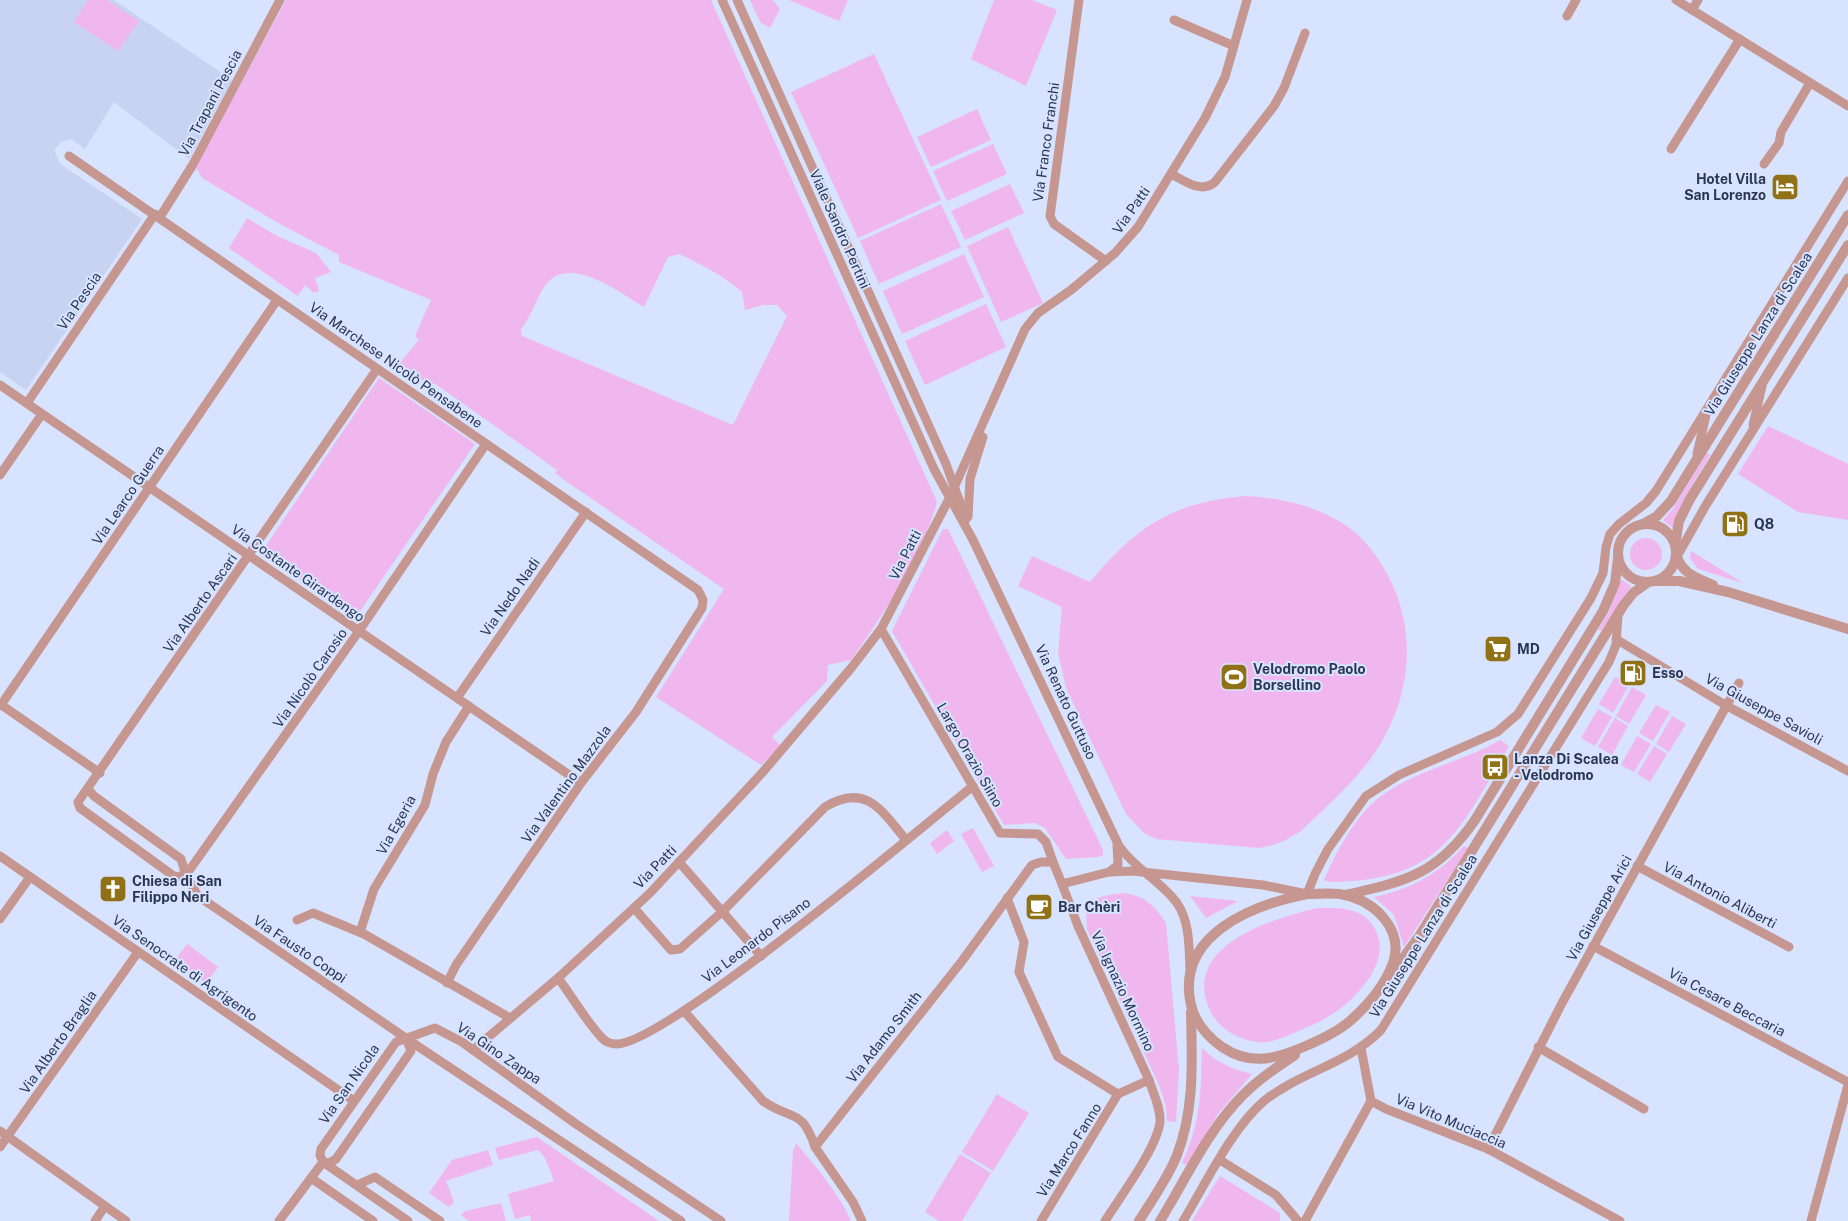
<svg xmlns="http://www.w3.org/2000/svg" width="1848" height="1221" viewBox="0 0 1848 1221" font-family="'Public Sans',sans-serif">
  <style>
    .built { fill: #c7d3f1 }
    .green { fill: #f0b6ee; fill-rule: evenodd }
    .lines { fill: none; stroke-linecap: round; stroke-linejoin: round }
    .minor { stroke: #c69690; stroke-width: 9 }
    .tertiary { stroke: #c69690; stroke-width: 10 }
    .labels { text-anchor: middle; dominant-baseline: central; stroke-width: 4; stroke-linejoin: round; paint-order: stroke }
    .street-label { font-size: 14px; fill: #2b3651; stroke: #d7e3ff }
    .poi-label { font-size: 14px; font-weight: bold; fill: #2b3651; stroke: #d7e3ff; text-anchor: start }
  </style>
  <rect width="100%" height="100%" fill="#d7e3ff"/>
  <path class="built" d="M0,0H114L232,80L189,159L114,102L85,149L71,139L61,142L54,150L60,164L142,219L26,390L0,372Z"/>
  <g class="green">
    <path d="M88,0H107L139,21L118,51L74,22Z"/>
    <path d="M286,0H711L937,502C924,552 882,617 851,660L828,665L827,681L772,737L781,746L761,765L656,697L724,589L570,484L555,473L557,470L434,383L431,386L399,364L419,340L415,336L431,300L339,262V255L278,223L202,178L196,167ZM679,254C701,264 724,276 742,292L745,310L763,305H777L787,316L733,425L522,336L521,329C533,315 537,294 548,282C573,256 620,293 644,307L668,257Z"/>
    <path d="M750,0H773L780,9L770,28L760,22Z"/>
    <path d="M789,0H848L839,21Z"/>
    <path d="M994,0H1032L1057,10L1026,86L971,59Z"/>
    <path d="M874,54L941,200L858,238L791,92Z"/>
    <path d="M977,109L991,140L931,167L917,137Z"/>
    <path d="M993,144L1007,174L947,201L933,171Z"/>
    <path d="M1010,184L1024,213L965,240L951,211Z"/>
    <path d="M941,204L961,247L879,284L860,241Z"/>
    <path d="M247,218L277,236L316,253L331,272L315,278L319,291L314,293L305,285L298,296L229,248Z"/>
    <path d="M1008,227L1043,303L1001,322L967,246Z"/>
    <path d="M964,254L984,297L902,334L883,291Z"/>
    <path d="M986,304L1006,347L925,385L905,341Z"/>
    <path d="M379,378L475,444L356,617L261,553Z"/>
    <path d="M1768,426L1848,464V520L1798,512L1738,474Z"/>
    <path d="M1707,453L1710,455L1685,497L1673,528L1663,520L1673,509Z"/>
    <path d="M1246,496C1278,498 1309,504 1337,520C1355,529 1369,545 1380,562C1416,617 1415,684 1382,741C1363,775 1329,804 1301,831C1287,840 1275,846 1259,848L1156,839L1144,833L1126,814L1066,688L1058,653L1062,607L1018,586L1032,556L1090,582C1137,526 1173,502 1246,496Z"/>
    <path d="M943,529H948L1103,850V855L1098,857L1066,859L1045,828L1035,823L1004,825L892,631Z"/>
    <circle cx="1646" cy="554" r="16"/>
    <path d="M1691,551L1743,583L1698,569L1690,558Z"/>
    <path d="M1621,579L1631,586L1601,631L1598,630L1608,614Z"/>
    <path d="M1615,677L1629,685L1613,713L1599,704Z"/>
    <path d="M1632,687L1646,695L1629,724L1616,716Z"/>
    <path d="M1656,705L1670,712L1653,741L1639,733Z"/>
    <path d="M1598,709L1612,717L1595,746L1581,738Z"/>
    <path d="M1672,716L1686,724L1669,752L1656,744Z"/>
    <path d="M1615,718L1628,726L1612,755L1598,747Z"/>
    <path d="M1637,736L1651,744L1634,772L1621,765Z"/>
    <path d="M1500,740L1509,746C1458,832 1442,881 1329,882L1324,880C1336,853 1353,820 1376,800C1411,771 1461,763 1500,740Z"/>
    <path d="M1654,746L1667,754L1650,782L1637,774Z"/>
    <path d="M973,828L994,866L982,872L961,834Z"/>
    <path d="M947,830L954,841L937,854L930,843Z"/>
    <path d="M1464,846L1468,848L1404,947L1394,915L1374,897C1411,889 1439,874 1464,846Z"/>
    <path d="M1124,893C1145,896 1155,906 1166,923L1179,1070L1176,1122L1167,1121L1166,1106L1159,1085L1087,929L1086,907C1097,895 1109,895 1124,893Z"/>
    <path d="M1190,896L1238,901L1206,918Z"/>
    <path d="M1318,908C1331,908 1344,907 1356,912C1364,915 1371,921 1375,929C1390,957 1366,986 1346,1004C1330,1018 1309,1027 1289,1035C1279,1039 1267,1044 1256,1042C1237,1039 1216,1027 1209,1008C1182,945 1274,918 1318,908Z"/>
    <path d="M187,944L218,967L206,983L175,960Z"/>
    <path d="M1202,1048C1216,1062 1233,1070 1252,1074L1218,1114L1187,1165L1182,1163C1201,1123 1201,1091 1202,1048Z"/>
    <path d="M997,1094L1029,1113L993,1171L962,1152Z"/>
    <path d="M537,1137L659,1221H531L530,1215L515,1219L508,1194L554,1181L545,1158L538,1150L499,1160L495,1148Z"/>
    <path d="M796,1143C816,1167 838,1192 851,1221H789L793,1151Z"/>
    <path d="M488,1150L493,1165L446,1181L454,1202L449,1207L429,1193L452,1160Z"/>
    <path d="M960,1154L991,1173L962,1221H939L925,1212Z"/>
    <path d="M1220,1176L1280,1213V1221H1192Z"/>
    <path d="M501,1203L506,1221H469L461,1215L465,1211Z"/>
  </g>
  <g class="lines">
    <g class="minor">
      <path d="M722,0L934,469L973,540L1119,846C1136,870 1161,881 1177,903C1190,922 1189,948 1190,970"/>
      <path d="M737,0L946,464L966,519"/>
      <path d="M1079,0L1050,216L1054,224L1106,261"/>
      <path d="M1676,0L1848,106"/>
      <path d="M1692,10L1698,0"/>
      <path d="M1567,16L1576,0"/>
      <path d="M1174,20L1234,46"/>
      <path d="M1671,149L1740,39"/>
      <path d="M69,156L698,590L703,600L702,608L636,712L581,783L456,965L447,983"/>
      <path d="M1764,164L1779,143L1781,132L1810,83"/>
      <path d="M1171,174C1185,181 1201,194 1215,182L1274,106L1284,88L1305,33"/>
      <path d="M160,217L192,166L280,0"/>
      <path d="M0,385L581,783"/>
      <path d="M27,403L155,214"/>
      <path d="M1753,425L1762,386"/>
      <path d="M1697,454L1706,415"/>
      <path d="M0,475L42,414"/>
      <path d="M968,517L970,479L983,437"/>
      <path d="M1675,560L1706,505L1848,278"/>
      <path d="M881,629L1000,833L1038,834L1046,842L1053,862"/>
      <path d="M1616,639L1727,706L1848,771"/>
      <path d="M457,698L586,512"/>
      <path d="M0,704L100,773"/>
      <path d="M1,705L277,300"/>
      <path d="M88,789L94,796L181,859L186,875L198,896L419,1047L681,1221"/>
      <path d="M0,856L354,1101"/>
      <path d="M679,862L761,956"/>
      <path d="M1637,866L1789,947"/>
      <path d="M1109,872L1118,865L1117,845"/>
      <path d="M186,875L175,877L80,808L78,802L377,369"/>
      <path d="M186,875L359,631L486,444"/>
      <path d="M1062,884L1078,926L1149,1080C1153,1093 1161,1108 1160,1122C1157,1148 1120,1197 1105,1221"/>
      <path d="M1007,898L1024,942L1019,972L1058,1057L1118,1094L1041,1221"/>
      <path d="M634,908L671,950L680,949L723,911L825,807C866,782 882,811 906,840"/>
      <path d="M0,919L30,877"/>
      <path d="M297,920L313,913L364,934L510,1018"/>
      <path d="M360,932L374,889L425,805L433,774L446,742L469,706"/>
      <path d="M1593,946L1848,1082"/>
      <path d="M558,978C572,996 587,1023 603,1039C606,1042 612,1044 616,1044C663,1046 922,827 973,786"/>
      <path d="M684,1011L763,1101C791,1121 802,1107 815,1147"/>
      <path d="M1538,1047L1644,1109"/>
      <path d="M1361,1048L1371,1101L1386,1109L1488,1149L1620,1221"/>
      <path d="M473,1050L558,978L650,893L762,773L852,667L881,629L949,499L1025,329L1038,313L1071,290L1115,253L1138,227L1205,118L1225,77L1247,0"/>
      <path d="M1118,1094L1149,1080"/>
      <path d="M0,1131L126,1221"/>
      <path d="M0,1147L138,952"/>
      <path d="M1488,1149L1562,1003L1739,683"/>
      <path d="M1220,1160L1276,1195L1298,1221"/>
      <path d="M323,1162L320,1155L321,1149L396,1042L435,1028L462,1042L576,1124L721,1221"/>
      <path d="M323,1162L329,1163L336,1159L411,1051L406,1038"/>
      <path d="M323,1162L408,1221"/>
      <path d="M311,1178L373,1221"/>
      <path d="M357,1185L375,1177L440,1221"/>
      <path d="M95,1221L105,1206"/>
      <path d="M279,1221L323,1162"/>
      <path d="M862,1221L853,1202L815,1147L962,961L1032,865L1041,862H1053L1062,884L1109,872L1133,871L1263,885L1307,894L1315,874L1328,849L1366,796L1399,775L1497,732L1518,714L1591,598L1603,573L1606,547L1610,534L1619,524L1646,503L1656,491L1848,181"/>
      <path d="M1183,1221C1205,1185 1232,1128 1264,1101C1300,1072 1348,1064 1381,1030L1609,662L1616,645L1618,615"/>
      <path d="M1305,1221L1371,1101"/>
      <path d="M1811,1221L1848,1085"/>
    </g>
    <g class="tertiary">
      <circle cx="1647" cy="553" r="29"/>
      <path d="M1643,524L1657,516L1671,501L1848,215"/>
      <path d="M1675,545L1679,521L1690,499L1848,245"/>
      <path d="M1676,553C1680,573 1697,578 1713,585"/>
      <path d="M1657,581H1679L1728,592L1848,629"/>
      <path d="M1307,894C1320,894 1333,892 1345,895C1376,902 1404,930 1393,963C1385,985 1367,1006 1350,1021C1336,1033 1318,1041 1301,1048C1272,1060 1249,1065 1222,1047C1208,1037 1195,1022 1191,1005C1175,935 1252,905 1307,894Z"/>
      <path d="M1345,895C1407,881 1438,874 1475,820L1603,611L1615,583L1618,558"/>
      <path d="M1391,975L1420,935L1623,606L1633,593L1647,583"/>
      <path d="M1139,1221C1152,1200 1168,1178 1177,1155C1195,1108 1192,1061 1191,1012"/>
      <path d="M1160,1221C1186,1179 1208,1130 1243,1095C1259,1079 1277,1067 1295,1055"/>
    </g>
  </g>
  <defs>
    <symbol id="hotel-square" viewBox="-11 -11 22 22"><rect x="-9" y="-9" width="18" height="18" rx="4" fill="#907116" stroke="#d7e3ff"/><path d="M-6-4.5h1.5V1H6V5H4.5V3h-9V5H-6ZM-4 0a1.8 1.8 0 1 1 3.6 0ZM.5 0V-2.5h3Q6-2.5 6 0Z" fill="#fff"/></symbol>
    <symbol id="fuel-square" viewBox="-11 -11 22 22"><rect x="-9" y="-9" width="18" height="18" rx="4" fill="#907116" stroke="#d7e3ff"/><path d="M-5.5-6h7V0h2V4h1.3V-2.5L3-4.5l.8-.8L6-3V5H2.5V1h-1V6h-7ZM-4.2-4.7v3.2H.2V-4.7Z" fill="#fff"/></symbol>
    <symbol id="supermarket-square" viewBox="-11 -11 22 22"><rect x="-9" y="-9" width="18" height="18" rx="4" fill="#907116" stroke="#d7e3ff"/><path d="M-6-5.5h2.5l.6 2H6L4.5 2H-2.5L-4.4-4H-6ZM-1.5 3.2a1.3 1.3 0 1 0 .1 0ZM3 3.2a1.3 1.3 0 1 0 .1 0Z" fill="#fff"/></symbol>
    <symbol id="stadium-square" viewBox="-11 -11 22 22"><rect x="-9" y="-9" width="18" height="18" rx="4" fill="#907116" stroke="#d7e3ff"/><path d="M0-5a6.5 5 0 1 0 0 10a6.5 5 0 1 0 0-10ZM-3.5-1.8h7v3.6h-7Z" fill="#fff"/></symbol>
    <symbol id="bus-square" viewBox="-11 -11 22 22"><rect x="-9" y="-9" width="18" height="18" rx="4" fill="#907116" stroke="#d7e3ff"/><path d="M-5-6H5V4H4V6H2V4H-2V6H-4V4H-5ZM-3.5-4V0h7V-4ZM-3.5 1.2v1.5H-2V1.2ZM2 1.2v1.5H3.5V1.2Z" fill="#fff"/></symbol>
    <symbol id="church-square" viewBox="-11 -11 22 22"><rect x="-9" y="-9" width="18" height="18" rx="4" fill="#907116" stroke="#d7e3ff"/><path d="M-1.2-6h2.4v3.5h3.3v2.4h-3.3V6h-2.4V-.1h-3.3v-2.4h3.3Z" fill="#fff"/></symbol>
    <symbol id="cafe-square" viewBox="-11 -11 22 22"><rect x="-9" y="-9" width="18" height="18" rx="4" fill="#907116" stroke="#d7e3ff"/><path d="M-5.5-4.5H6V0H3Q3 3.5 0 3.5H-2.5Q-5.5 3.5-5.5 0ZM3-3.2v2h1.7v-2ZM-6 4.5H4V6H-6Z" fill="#fff"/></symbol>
  </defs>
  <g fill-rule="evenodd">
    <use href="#hotel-square" x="1769" y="171" width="32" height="32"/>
    <use href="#fuel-square" x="1719" y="508" width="32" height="32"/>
    <use href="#supermarket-square" x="1482" y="633" width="32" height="32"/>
    <use href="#fuel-square" x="1617" y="657" width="32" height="32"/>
    <use href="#stadium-square" x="1218" y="661" width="32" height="32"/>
    <use href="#bus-square" x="1479" y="751" width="32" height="32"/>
    <use href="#church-square" x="97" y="873" width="32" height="32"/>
    <use href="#cafe-square" x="1023" y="891" width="32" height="32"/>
  </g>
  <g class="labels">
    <g class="street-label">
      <text transform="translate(210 103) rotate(-62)">Via Trapani Pescia</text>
      <text transform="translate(1046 142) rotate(-82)">Via Franco Franchi</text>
      <text transform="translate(1131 210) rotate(-55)">Via Patti</text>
      <text transform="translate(840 229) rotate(66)">Viale Sandro Pertini</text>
      <text transform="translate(79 301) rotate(-56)">Via Pescia</text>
      <text transform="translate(1758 334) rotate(-58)">Via Giuseppe Lanza di Scalea</text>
      <text transform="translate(396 365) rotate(35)">Via Marchese Nicolò Pensabene</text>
      <text transform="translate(128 495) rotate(-56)">Via Learco Guerra</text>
      <text transform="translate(905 555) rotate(-63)">Via Patti</text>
      <text transform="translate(298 573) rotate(35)">Via Costante Girardengo</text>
      <text transform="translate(510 597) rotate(-55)">Via Nedo Nadi</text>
      <text transform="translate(200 603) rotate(-55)">Via Alberto Ascari</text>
      <text transform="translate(310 678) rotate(-55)">Via Nicolò Carosio</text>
      <text transform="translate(1066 702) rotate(65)">Via Renato Guttuso</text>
      <text transform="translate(1764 709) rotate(29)">Via Giuseppe Savioli</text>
      <text transform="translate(970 755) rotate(60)">Largo Orazio Siino</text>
      <text transform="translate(566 784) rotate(-54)">Via Valentino Mazzola</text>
      <text transform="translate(396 825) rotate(-61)">Via Egeria</text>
      <text transform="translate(655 867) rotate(-46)">Via Patti</text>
      <text transform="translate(1720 895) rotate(28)">Via Antonio Aliberti</text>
      <text transform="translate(1599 908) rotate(-61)">Via Giuseppe Arici</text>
      <text transform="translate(1423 936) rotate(-58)">Via Giuseppe Lanza di Scalea</text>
      <text transform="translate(756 940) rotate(-37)">Via Leonardo Pisano</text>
      <text transform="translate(300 949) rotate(34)">Via Fausto Coppi</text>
      <text transform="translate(185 968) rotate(35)">Via Senocrate di Agrigento</text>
      <text transform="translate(1123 991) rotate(65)">Via Ignazio Mormino</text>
      <text transform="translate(1727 1002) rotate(28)">Via Cesare Beccaria</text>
      <text transform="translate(884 1037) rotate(-52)">Via Adamo Smith</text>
      <text transform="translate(58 1042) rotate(-55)">Via Alberto Braglia</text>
      <text transform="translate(499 1053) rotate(34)">Via Gino Zappa</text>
      <text transform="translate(349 1084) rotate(-55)">Via San Nicola</text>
      <text transform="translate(1451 1121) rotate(23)">Via Vito Muciaccia</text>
      <text transform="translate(1069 1150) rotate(-58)">Via Marco Fanno</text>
    </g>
    <g class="poi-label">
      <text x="1766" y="179" text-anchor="end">Hotel Villa<tspan x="1766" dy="16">San Lorenzo</tspan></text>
      <text x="1754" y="524">Q8</text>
      <text x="1517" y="649">MD</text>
      <text x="1253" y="669">Velodromo Paolo<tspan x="1253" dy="16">Borsellino</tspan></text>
      <text x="1652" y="673">Esso</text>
      <text x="1514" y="759">Lanza Di Scalea<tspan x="1514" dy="16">- Velodromo</tspan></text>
      <text x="132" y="881">Chiesa di San<tspan x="132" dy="16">Filippo Neri</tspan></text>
      <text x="1058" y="907">Bar Chèri</text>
    </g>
  </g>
</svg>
